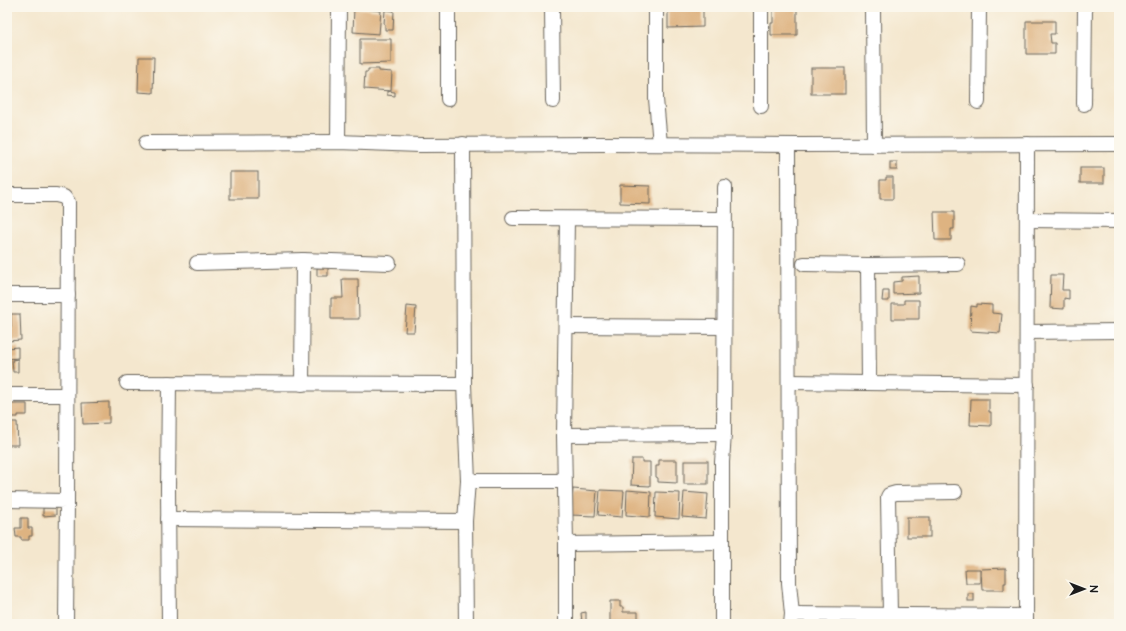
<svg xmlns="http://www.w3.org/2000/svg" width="1126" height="631" viewBox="0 0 1126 631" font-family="'Architects Daughter',sans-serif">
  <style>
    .building { fill: #deb381 }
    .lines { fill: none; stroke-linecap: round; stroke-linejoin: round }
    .minor-casing { stroke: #68635a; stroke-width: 16 }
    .minor { stroke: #fff; stroke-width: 14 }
  </style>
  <rect width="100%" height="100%" fill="#fbf7ec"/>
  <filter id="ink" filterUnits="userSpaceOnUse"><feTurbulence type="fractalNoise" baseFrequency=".025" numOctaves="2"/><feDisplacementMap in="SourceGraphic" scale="8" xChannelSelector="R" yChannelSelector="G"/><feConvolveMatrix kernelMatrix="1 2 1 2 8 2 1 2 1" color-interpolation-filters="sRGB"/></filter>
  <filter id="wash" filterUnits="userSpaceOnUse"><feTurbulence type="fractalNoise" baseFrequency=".012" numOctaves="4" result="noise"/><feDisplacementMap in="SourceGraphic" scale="16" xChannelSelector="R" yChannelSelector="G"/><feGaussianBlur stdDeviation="0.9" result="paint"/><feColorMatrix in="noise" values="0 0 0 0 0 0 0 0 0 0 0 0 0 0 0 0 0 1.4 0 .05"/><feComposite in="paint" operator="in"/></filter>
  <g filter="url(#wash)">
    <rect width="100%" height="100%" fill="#f4e7ce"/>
    <g id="blocks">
      <g class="building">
        <path d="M668,7H703V27L668,28Z"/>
        <path d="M354,8L381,11L379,34L353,32Z"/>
        <path d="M773,9H797V35H771V23H773Z"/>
        <path d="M385,10L394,11L393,30H385V24H384Z"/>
        <path d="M1026,21H1055V34H1050L1051,43H1055V54H1026Z"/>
        <path d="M360,39H391V63L360,64Z"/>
        <path d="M139,57H154L153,93L138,92Z"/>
        <rect x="811" y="68" width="34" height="26"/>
        <path d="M368,69H379V71L392,72L391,91L364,89L365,72H368Z"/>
        <path d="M387,91L395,92V96L387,95Z"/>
        <rect x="890" y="162" width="7" height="8"/>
        <rect x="1080" y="168" width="24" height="15"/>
        <rect x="230" y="172" width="28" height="27"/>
        <path d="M886,177H893V199H880V180H886Z"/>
        <path d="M620,185L650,186V204L620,203Z"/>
        <path d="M934,212H954V229H951V240H935Z"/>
        <path d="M328,267V276H317V268Z"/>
        <path d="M1051,275H1063L1062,290H1069V299L1064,298V309L1050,308Z"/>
        <path d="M919,276V293L893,294V282L902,281V277Z"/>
        <path d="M342,279H358L359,319H331V298H343Z"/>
        <path d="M883,291H889V301H882Z"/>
        <path d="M904,300H919V319H892V304H904Z"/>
        <path d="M977,304L992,305V313L1002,314L1000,333L970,331L971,306L977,307Z"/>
        <path d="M407,306L416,307L414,332H405Z"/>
        <path d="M11,314H20L21,340L8,341V327H11Z"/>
        <path d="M18,347V358L7,359V348Z"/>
        <path d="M18,359V372H13L12,360Z"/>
        <path d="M971,399H989V412H991V426L970,425Z"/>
        <path d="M109,402V423L83,424L82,403Z"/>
        <path d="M7,404H27V415H18V417H7Z"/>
        <path d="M7,422H17L18,445H7Z"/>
        <path d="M632,459H642V462H650V486L631,485Z"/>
        <path d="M659,460H677V483L658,482V478L656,477V466H659Z"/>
        <rect x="684" y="461" width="24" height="23"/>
        <path d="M573,489L597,491L595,516L571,515Z"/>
        <path d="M600,490L624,491L622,517L598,515Z"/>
        <path d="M627,490L651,492L650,517L626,515Z"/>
        <path d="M656,492L680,493L679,519L655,517Z"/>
        <path d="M684,492L708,494L706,519L682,517Z"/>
        <path d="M43,508H56V515L43,516Z"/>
        <rect x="907" y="517" width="23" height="20"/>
        <path d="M21,518H28V528H32V536H29V540H21V537H16L15,528H21Z"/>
        <path d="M1006,568V583H1004V590H982L981,569Z"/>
        <path d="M965,569H980V583H966Z"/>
        <rect x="968" y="594" width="6" height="7"/>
        <path d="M610,601H620V607H623V612H638V624H610Z"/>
        <path d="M586,612V622H582L581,613Z"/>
      </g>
    </g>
  </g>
  <g filter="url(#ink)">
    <use href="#blocks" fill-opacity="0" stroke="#68635a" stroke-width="1"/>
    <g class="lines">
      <defs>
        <g id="minor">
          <path d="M448,7V99"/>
          <path d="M552,7L553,101"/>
          <path d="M656,7V99L660,144"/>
          <path d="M873,7L874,145"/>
          <path d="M978,102L979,7"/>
          <path d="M1084,104L1085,7"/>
          <path d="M761,106V7"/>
          <path d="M338,142L339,7"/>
          <path d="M146,143L338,142L420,145L603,144L799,145L1119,144"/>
          <path d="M463,144L464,384L468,481L465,521L466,624"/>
          <path d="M788,145L789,583L792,614L791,624"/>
          <path d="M7,195H56L64,197L68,202L67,501"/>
          <path d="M513,218L724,219"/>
          <path d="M1027,220L1119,221"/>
          <path d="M197,263L303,260L389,263"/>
          <path d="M804,264L868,265L958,264"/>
          <path d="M868,265L869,383"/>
          <path d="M7,295H68"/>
          <path d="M566,326L723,327"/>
          <path d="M1027,332L1119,331"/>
          <path d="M789,382L1027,385"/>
          <path d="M127,383L464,384"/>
          <path d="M169,383L168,489L169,624"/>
          <path d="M302,384L303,260"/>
          <path d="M7,395H67"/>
          <path d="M564,435L724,434"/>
          <path d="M468,481H564"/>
          <path d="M7,500L67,501L66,624"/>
          <path d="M168,519L465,521"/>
          <path d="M566,544L722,542"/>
          <path d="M792,614L1026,616"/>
          <path d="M890,614L888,497L889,495L896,493L955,492"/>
          <path d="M566,624V544L564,435L567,219"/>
          <path d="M722,624V462L724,434L725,187"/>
          <path d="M1026,624L1027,144"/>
        </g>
      </defs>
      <use href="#minor" class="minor-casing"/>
      <use href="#minor" class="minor"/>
    </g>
  </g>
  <rect width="1126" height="631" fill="none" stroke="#fbf7ec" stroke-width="24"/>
  <g transform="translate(1084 589) rotate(90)" stroke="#fbf7ec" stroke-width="3" paint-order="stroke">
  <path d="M0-3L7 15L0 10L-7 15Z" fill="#1c1c1c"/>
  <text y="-6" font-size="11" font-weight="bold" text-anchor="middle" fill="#1c1c1c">N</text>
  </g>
</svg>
